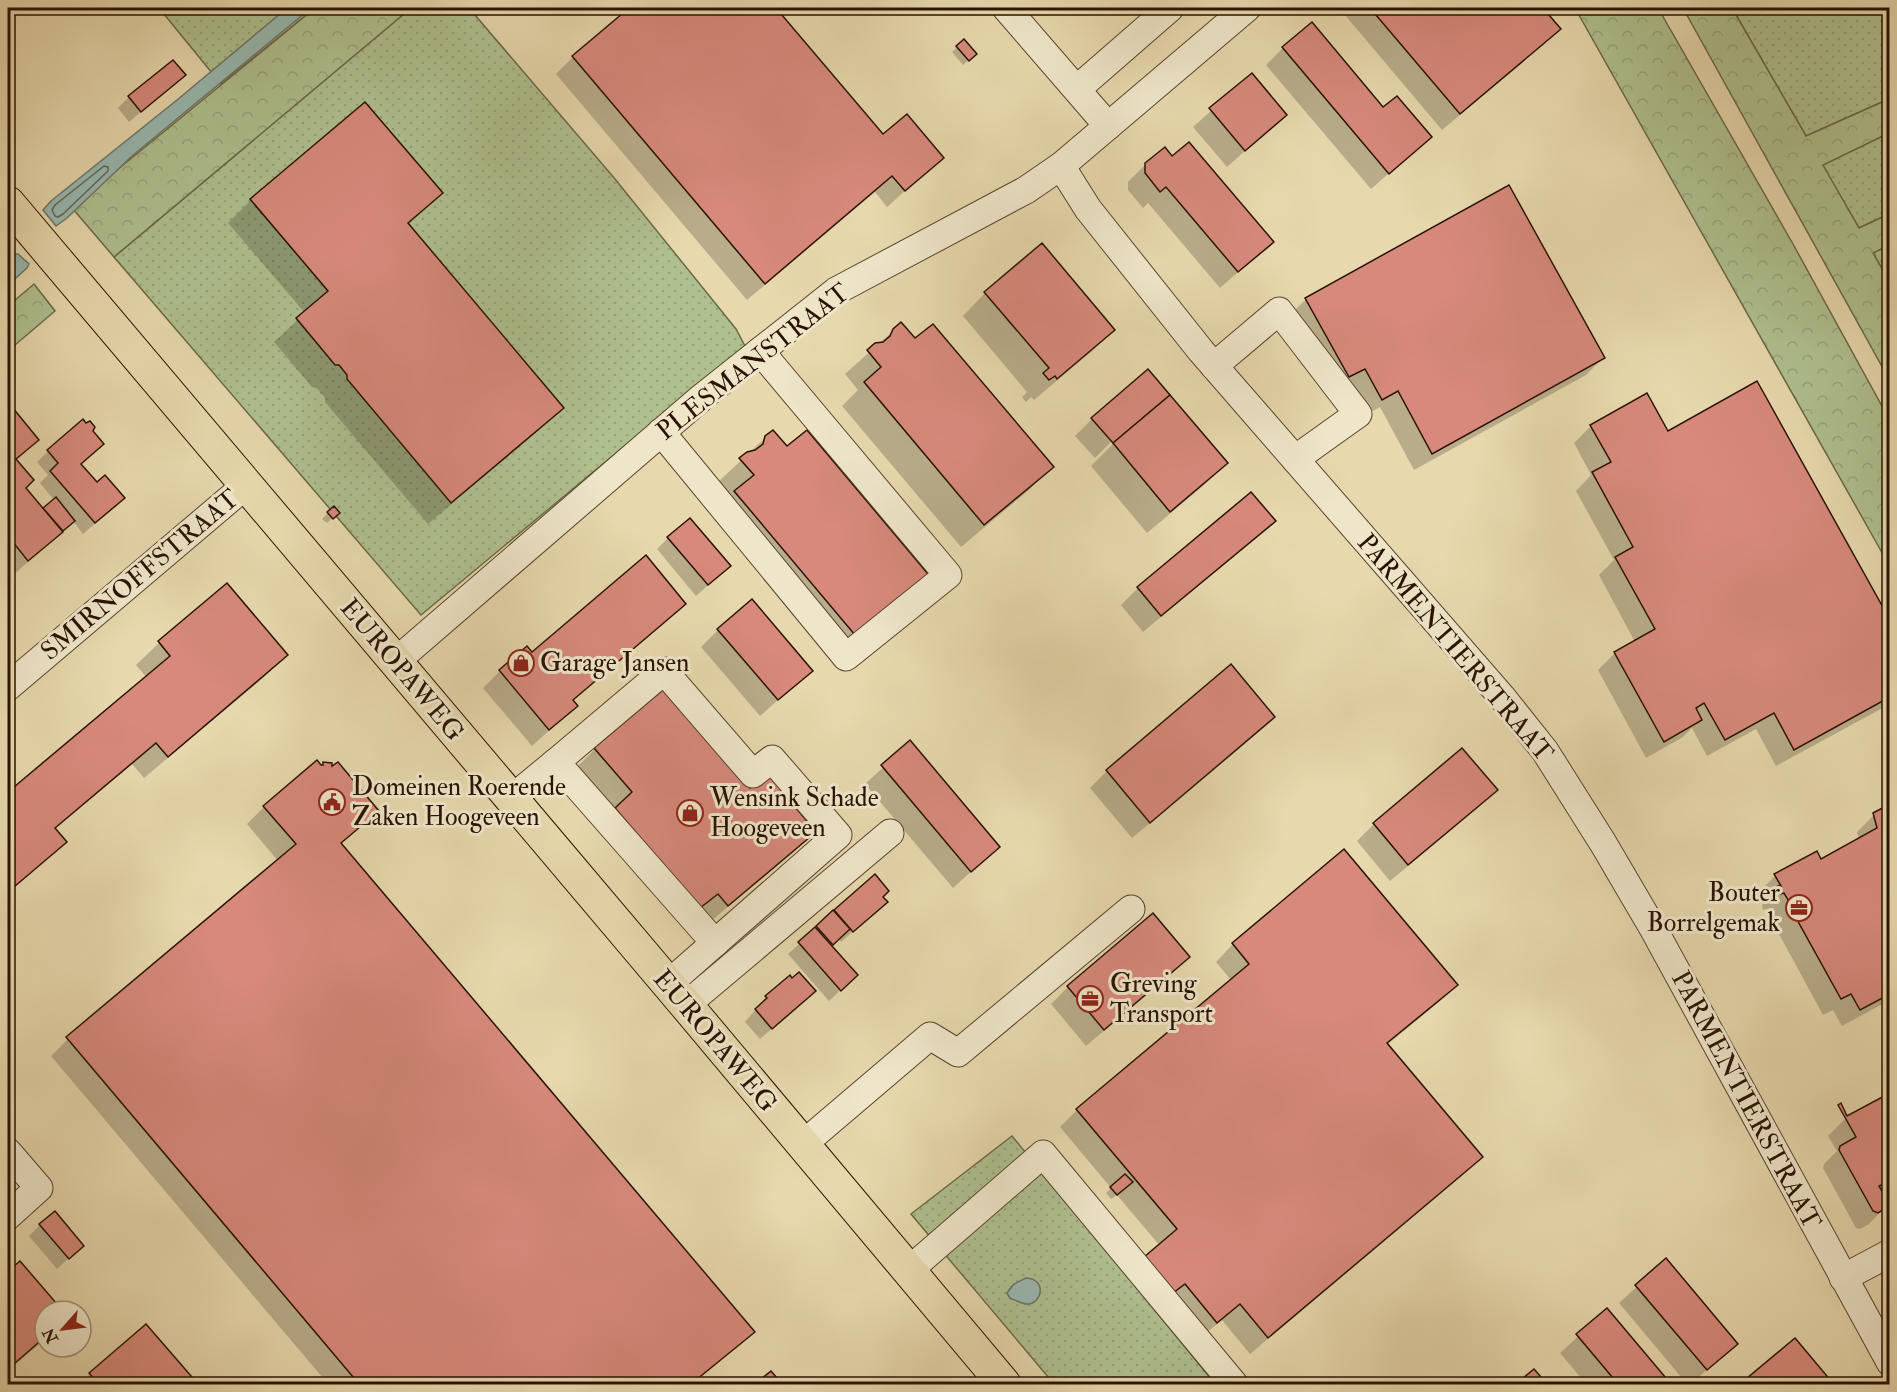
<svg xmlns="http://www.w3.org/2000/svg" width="1897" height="1392" viewBox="0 0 1897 1392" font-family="'IM FELL Double Pica',serif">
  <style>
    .grass { fill: url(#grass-dots); stroke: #6c6949; stroke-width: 1.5; fill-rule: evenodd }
    .forest { fill: url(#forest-crowns); stroke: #6c6949; stroke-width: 1.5 }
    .water { fill: #98b9b1; stroke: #6c766b; stroke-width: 1.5 }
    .shadow { fill: #0003 }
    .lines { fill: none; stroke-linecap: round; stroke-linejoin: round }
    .shore { stroke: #60665a; stroke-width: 1.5 }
    .building { fill: #d7897b; stroke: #291203; stroke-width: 1.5 }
    .minor-casing { stroke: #58442e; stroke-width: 29 }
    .major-casing { stroke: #291203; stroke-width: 35 }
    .minor { stroke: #efe6ca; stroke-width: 27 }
    .major { stroke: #e7d8ad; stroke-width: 33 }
    .labels { text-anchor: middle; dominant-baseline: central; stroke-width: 6; stroke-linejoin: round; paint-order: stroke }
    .street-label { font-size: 26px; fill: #291203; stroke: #efe6ca }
    .poi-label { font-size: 26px; fill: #291203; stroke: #efe6ca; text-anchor: start }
  </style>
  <defs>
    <pattern id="grass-dots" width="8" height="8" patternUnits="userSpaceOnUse" patternTransform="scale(1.5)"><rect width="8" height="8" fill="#afc08f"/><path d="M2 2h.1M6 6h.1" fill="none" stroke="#97a47a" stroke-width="1.8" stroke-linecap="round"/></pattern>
    <pattern id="forest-crowns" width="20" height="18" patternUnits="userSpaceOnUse" patternTransform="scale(1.5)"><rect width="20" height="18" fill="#afc08f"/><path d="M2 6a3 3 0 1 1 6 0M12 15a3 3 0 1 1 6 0" fill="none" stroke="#97a47a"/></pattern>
  </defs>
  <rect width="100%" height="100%" fill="#e7d8ad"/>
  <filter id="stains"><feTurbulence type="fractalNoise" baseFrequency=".00333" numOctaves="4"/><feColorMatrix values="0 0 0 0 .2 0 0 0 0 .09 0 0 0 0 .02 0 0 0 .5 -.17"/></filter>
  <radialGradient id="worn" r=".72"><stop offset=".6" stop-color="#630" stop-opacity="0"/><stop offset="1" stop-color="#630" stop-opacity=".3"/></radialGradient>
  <g class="grass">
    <path d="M159,8H315L221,84Z"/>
    <path d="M411,8H469L615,179L736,329L745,346L421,615L114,257Z"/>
    <path d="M1732,8H1889V99L1806,136Z"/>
    <path d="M1889,133V214L1859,228L1822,165Z"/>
    <path d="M1889,245V281L1873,253Z"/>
    <path d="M1012,1136L1212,1380L1207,1384H1054L911,1214ZM1013,1285L1039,1292L1037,1297L1025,1304L1010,1298L1007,1293Z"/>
  </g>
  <g class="forest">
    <path d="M315,8H411L114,257L73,209L106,179Z"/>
    <path d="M1575,8H1658L1793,244L1889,419V565Z"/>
    <path d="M1683,8H1732L1806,136L1889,99V133L1823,165L1859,228L1889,214V245L1873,253L1889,281V379Z"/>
    <path d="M34,284L55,311L8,351V306Z"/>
  </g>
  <g class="water">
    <path d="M287,8H311L132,156L67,218L56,226L43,210L51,201L177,100Z"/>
    <path d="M15,254H18L29,264L27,268L8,285V260Z"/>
    <path d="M1026,1278C1047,1279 1042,1302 1029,1304C1024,1305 1015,1300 1010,1298L1007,1293L1014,1284Z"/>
  </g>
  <g class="shadow">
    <path d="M8,8H25L8,22Z"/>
    <path d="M632,8H774L883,136L942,158L887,207L875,192L747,300L556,74L573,57Z"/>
    <path d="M1339,8H1541L1559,29L1542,46L1442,130Z"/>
    <path d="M964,41L970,59L963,65L952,52Z"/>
    <path d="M1283,48L1430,137L1371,189L1266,65Z"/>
    <path d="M184,75L129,122L118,108L129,97Z"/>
    <path d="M1251,75L1285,115L1227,167L1193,127Z"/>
    <path d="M365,104L440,193L408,225L562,407L539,430L428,524L325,402V398L316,387H312L274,342L305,313L228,223L251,200Z"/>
    <path d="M1172,159L1272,242L1220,288L1148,203L1143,208L1128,190V182L1146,164Z"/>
    <path d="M985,293L1113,330L1091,352L1034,400L1031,397L1026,402L1022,397L1027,392L963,316Z"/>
    <path d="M1306,299L1603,358L1586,375L1414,470L1380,407L1364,416L1289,316Z"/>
    <path d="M894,330L915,341L1051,467L1029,490L961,547L842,406L858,390L845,374Z"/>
    <path d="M8,404L37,440L16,461L25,488L43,511L55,501L40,483L48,475L37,462L48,451L91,431L102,444L80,465L112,509L83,534L73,521L8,580Z"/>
    <path d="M1092,419L1226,463L1203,486L1147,533L1091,466L1119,438L1117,436L1095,458L1075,436Z"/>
    <path d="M1591,426L1667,433L1890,623V704L1776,766L1756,729L1707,756L1692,728L1683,737L1646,758L1598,670L1615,653L1635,642L1599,575L1614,560L1576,491L1591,475L1574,443Z"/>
    <path d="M766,437L787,448L926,574L832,657L718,482Z"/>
    <path d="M333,508L338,513L327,523L322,519Z"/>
    <path d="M1274,520L1257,537L1143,632L1121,605L1138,588Z"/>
    <path d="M668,538L729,566L696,596L657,549Z"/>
    <path d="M227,585L286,655L263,678L144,778L132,764L54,830L65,842L42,864L8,893V794L146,677L136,665L159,643Z"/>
    <path d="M684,604L667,621L572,701L576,706L532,746L483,688L500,671L532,654Z"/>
    <path d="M718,630L811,671L760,716L701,647Z"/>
    <path d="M1231,667L1273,717L1256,734L1132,838L1090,788L1107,771Z"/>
    <path d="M664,690L750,790L814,831L797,848L710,922L647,883L645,885L631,869L634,867L615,810L578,766L595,749Z"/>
    <path d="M910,743L998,847L953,888L865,784Z"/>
    <path d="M1462,750L1496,790L1479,807L1390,881L1357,841L1374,824Z"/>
    <path d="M324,764L377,811L340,845L751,1332L693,1384H328L51,1056L68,1039L278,861L247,824L264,807Z"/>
    <path d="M1890,806V1000L1842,1026L1833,1010L1823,1015L1779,934L1780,933L1767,909L1763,910L1762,905L1764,903L1758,893L1775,876L1821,861L1859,840L1857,832L1874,815Z"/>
    <path d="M1344,851L1456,985L1439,1002L1387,1045L1481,1157L1464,1174L1250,1354L1222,1320L1199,1339L1167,1300L1160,1246L1117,1195L1111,1199L1106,1193L1111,1188L1060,1127L1077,1110L1231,980L1216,962L1233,944Z"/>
    <path d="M875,876L881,897L874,913L841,942L838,938L830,946L845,986L829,1001L788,954Z"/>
    <path d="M1153,916L1188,957L1171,974L1086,1046L1051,1004L1068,987Z"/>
    <path d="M766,997L803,1002L760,1039L745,1022Z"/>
    <path d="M1885,1097L1890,1105V1187L1881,1192L1886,1206L1869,1224L1860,1229L1856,1228L1823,1168L1824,1164L1837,1151L1828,1136L1846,1118Z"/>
    <path d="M40,1225L82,1246L57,1269L29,1236Z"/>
    <path d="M1666,1260L1736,1344L1691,1384H1687L1619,1303Z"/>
    <path d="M20,1263L61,1311H45V1339L8,1371V1273Z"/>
    <path d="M1607,1310L1669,1384H1586L1560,1353Z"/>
    <path d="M146,1326L196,1384H80L90,1374Z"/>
    <path d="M1795,1340L1830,1382L1828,1384H1743Z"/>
    <path d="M887,1379L892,1384H881Z"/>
  </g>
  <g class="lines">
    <path class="shore" d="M104,166L108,167V171L63,214L58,217L55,216L52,210L55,205Z"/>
  </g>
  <g class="building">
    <path d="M629,8H776L883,134L907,114L944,158L905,191L892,176L765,284L572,56Z"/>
    <path d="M1370,8H1543L1561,29L1460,114Z"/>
    <path d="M1312,22L1383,107L1397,96L1432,137L1389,174L1282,47Z"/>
    <path d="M964,39L977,54L969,61L956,46Z"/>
    <path d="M173,60L186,75L141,112L128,96Z"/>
    <path d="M1252,73L1287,115L1245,151L1209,108Z"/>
    <path d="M365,102L443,193L408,223L564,408L451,503L347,379V375L339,365H335L296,318L328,291L250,199Z"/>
    <path d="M1189,142L1274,242L1238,272L1166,187L1160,192L1145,173V163L1165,147L1172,156Z"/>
    <path d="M1509,185L1605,358L1432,454L1398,391L1382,400L1365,369L1349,377L1305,298Z"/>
    <path d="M1042,243L1115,330L1057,379L1055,376L1049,380L1043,373L1049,368L984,292Z"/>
    <path d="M901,322L915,338L933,324L1054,467L984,525L864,382L881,367L867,350L875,343L883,342L890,336L893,329Z"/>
    <path d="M1148,369L1170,395L1113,443L1091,418Z"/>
    <path d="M1757,381L1890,620V697L1794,750L1774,713L1725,740L1704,703L1696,708L1702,720L1664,742L1614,652L1655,629L1615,557L1633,547L1592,472L1611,462L1590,425L1647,393L1668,431Z"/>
    <path d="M1170,395L1228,463L1170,512L1113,443Z"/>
    <path d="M8,402L39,440L16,459L34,480L26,488L63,532L28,561L8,536Z"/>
    <path d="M83,419L86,423L90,421L95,427L93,431L104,444L81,464L97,482L105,475L125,498L95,523L50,471L58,463L47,450Z"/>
    <path d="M773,430L787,446L807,430L928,574L855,635L734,491L754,475L739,458L747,452L755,450L763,444L765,436Z"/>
    <path d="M1251,492L1276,521L1161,616L1137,587Z"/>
    <path d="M56,497L75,521L63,531L43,508Z"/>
    <path d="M334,506L340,513L333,519L327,512Z"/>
    <path d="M690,518L731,566L708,585L667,537Z"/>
    <path d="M646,555L686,604L573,700L578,706L549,730L499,670L527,646L532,652Z"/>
    <path d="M227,583L288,655L168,757L156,743L55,828L67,842L8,892V792L170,656L158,641Z"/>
    <path d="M752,599L813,671L778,700L717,629Z"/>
    <path d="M1231,664L1275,717L1150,823L1106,770Z"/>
    <path d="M665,688L750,788L767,773L816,832L728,906L718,894L700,908L615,808L632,792L594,748Z"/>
    <path d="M910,740L1000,847L971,872L881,765Z"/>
    <path d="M1462,748L1498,790L1408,865L1373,823Z"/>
    <path d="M317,760L321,765H323V762L332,763V766L338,762L379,811L341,843L755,1332L691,1384H359L66,1037L296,844L263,806Z"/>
    <path d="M1890,804V994L1860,1010L1851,994L1841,999L1795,916L1797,915L1784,893L1780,894L1778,886H1781L1774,874L1817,851L1821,859L1877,828L1873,813Z"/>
    <path d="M1344,849L1458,985L1387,1043L1483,1157L1268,1338L1240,1304L1217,1323L1185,1284L1173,1293L1144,1257L1177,1229L1076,1109L1249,964L1232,943Z"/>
    <path d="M875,874L889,891L883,897L888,902L853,932L834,910Z"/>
    <path d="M833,910L850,929L833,945L816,926Z"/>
    <path d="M1153,913L1190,957L1104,1030L1067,986Z"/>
    <path d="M815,927L858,975L841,991L798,942Z"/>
    <path d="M799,972L816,991L772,1029L755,1009L767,998L765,996L790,975L792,978Z"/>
    <path d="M1886,1095L1890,1102V1181L1879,1186L1889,1203L1888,1207L1878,1213L1873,1211L1839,1150L1840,1146L1856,1137L1838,1105L1841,1103L1847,1116Z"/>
    <path d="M1125,1174L1133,1182L1117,1195L1110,1187Z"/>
    <path d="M55,1211L84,1246L69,1259L39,1224Z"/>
    <path d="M1666,1258L1738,1344L1707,1370L1635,1285Z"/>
    <path d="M20,1261L63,1311H45V1337L8,1369V1271Z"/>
    <path d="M1607,1308L1671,1384H1618L1576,1334Z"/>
    <path d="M146,1324L198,1384H99L89,1373Z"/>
    <path d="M1795,1338L1832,1382L1829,1384H1740Z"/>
    <path d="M1534,1369L1547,1384H1516Z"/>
    <path d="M771,1371L782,1384H755Z"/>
  </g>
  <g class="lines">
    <defs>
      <g id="minor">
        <path d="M1006,8L1108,126"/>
        <path d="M1077,89L1170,8"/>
        <path d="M1061,166L1088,209L1201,351L1502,697L1545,751L1603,843L1654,930L1890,1362"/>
        <path d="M1214,366L1279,311L1358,414L1295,459"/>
        <path d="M661,432L846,657L948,575L760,351"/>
        <path d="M395,662L701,398L836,291L1026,190L1061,166L1247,8"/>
        <path d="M8,687L245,486"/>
        <path d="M556,762L664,671L753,774L772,759L838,835L667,985"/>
        <path d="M511,799L556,762L715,943"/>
        <path d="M686,1005L890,833"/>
        <path d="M802,1145L930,1036L958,1053L1131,909"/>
        <path d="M8,1152L39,1188L8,1216"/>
        <path d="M908,1271L1043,1154L1234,1384"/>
        <path d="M1843,1278L1890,1253"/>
      </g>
      <path id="major" d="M8,203L686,1005L1004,1384"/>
    </defs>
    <use href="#minor" class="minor-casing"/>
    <use href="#major" class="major-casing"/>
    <use href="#minor" class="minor"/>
    <use href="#major" class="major"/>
  </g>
  <defs>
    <symbol id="shop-ring" viewBox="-11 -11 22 22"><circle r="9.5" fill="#efe6ca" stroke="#8f2418" stroke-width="1.5"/><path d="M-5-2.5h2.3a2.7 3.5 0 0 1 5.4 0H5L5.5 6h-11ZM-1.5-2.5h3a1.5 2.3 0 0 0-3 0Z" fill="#8f2418"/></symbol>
    <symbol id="civic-ring" viewBox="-11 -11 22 22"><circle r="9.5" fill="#efe6ca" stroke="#8f2418" stroke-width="1.5"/><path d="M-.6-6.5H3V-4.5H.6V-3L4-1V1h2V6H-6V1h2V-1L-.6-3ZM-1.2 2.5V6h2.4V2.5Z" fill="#8f2418"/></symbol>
    <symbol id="office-ring" viewBox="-11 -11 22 22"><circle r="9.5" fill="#efe6ca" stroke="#8f2418" stroke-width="1.5"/><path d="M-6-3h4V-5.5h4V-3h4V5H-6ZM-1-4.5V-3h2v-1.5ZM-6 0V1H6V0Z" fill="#8f2418"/></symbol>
  </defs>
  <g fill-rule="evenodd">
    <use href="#shop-ring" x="506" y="648" width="30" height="30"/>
    <use href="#civic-ring" x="317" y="787" width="30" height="30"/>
    <use href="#shop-ring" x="675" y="798" width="30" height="30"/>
    <use href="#office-ring" x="1784" y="893" width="30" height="30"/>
    <use href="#office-ring" x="1075" y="984" width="30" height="30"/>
  </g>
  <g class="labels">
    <g class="street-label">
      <text transform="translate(753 362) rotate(-38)">PLESMANSTRAAT</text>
      <text transform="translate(140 575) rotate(-40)">SMIRNOFFSTRAAT</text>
      <text transform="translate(1455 648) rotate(50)">PARMENTIERSTRAAT</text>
      <text transform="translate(402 670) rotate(50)">EUROPAWEG</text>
      <text transform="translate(715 1041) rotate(50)">EUROPAWEG</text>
      <text transform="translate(1746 1100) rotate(62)">PARMENTIERSTRAAT</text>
    </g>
    <g class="poi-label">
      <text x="540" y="663">Garage Jansen</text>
      <text x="352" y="787">Domeinen Roerende<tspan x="352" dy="30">Zaken Hoogeveen</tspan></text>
      <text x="710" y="798">Wensink Schade<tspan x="710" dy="30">Hoogeveen</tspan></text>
      <text x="1780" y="893" text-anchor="end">Bouter<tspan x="1780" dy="30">Borrelgemak</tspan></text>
      <text x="1110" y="984">Greving<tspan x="1110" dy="30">Transport</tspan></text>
    </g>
  </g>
  <rect width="1897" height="1392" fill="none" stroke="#e7d8ad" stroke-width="30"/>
  <rect x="9" y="9" width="1879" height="1374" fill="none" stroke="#291203" stroke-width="3"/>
  <rect x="15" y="15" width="1867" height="1362" fill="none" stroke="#291203" stroke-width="1.5"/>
  <g transform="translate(63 1329) rotate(242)"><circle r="28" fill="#efe6ca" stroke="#a0917a" stroke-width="1.5"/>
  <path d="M0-4.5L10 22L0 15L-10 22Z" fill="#8f2418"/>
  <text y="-9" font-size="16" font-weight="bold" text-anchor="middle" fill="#291203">N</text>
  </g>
  <rect width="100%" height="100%" filter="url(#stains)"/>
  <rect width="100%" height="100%" fill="url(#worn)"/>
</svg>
